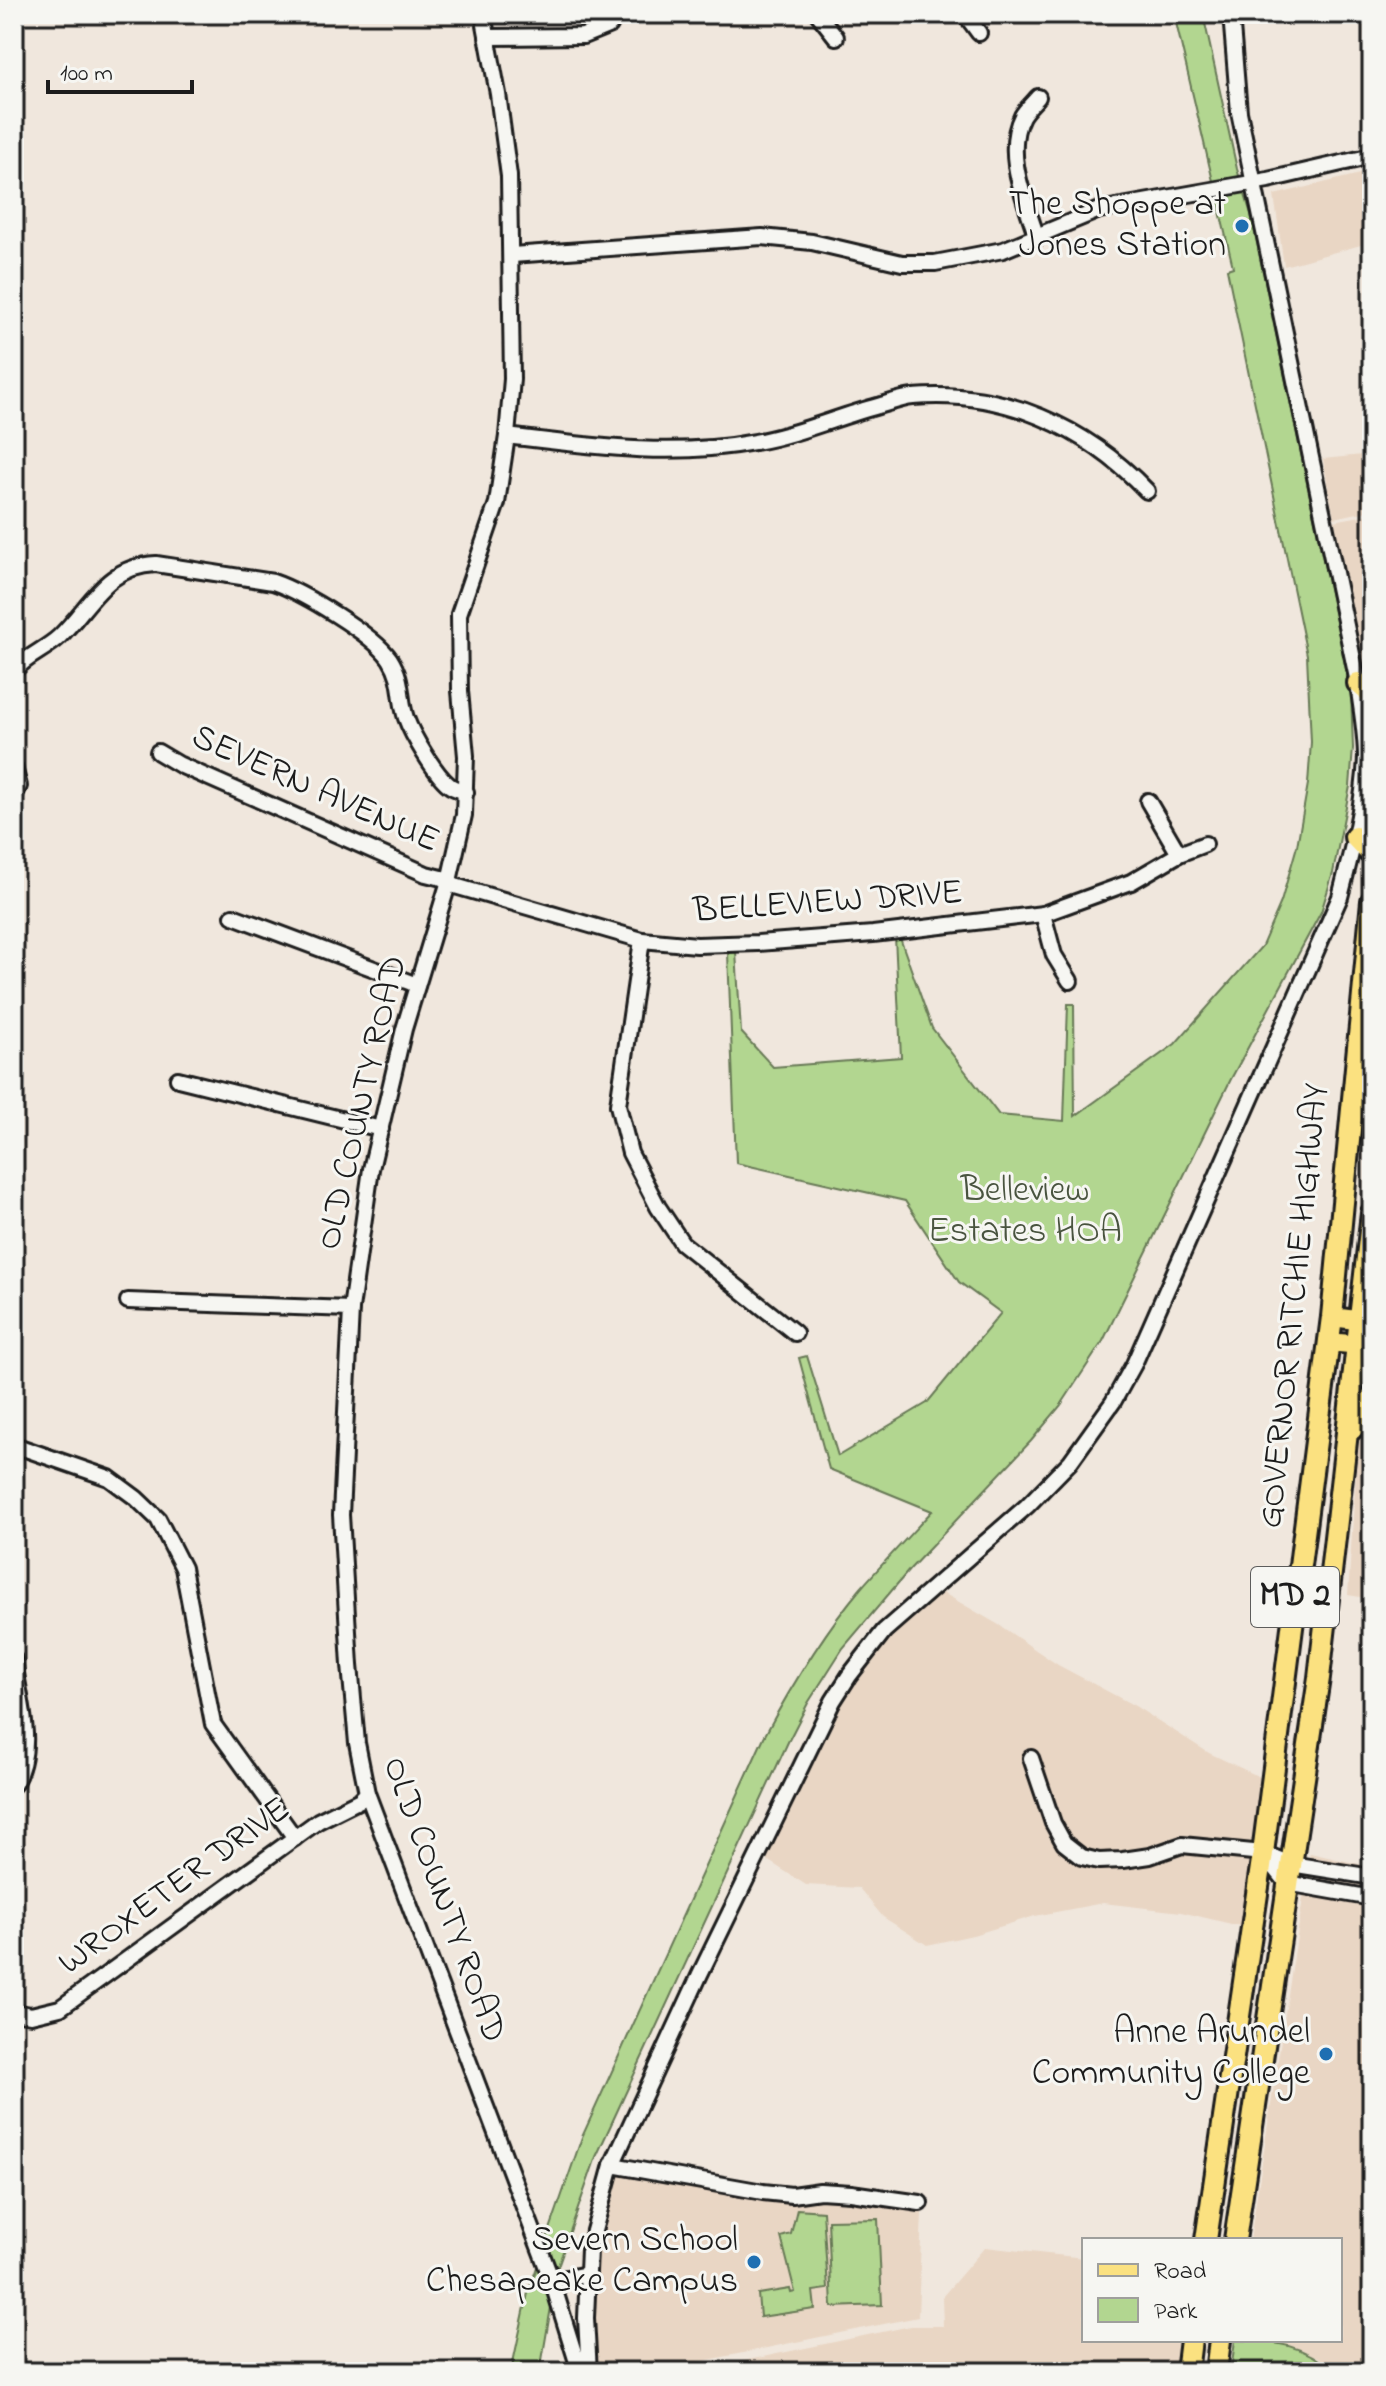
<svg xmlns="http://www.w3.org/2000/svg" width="1386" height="2386" viewBox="0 0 1386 2386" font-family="'Indie Flower',sans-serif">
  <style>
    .built { fill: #e9d6c4 }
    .green { fill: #b2d690; stroke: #677956; stroke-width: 2 }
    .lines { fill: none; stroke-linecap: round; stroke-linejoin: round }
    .minor-casing { stroke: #1c1c1c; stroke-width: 20 }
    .major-casing { stroke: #1c1c1c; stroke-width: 24 }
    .highway-casing { stroke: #1c1c1c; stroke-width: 26 }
    .minor { stroke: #f6f6f2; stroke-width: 14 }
    .major { stroke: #fbe180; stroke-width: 18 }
    .highway { stroke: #fbe180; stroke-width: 20 }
    .poi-dot { fill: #1f6fb2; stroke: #f6f6f2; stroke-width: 3 }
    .labels { text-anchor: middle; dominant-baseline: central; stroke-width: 6; stroke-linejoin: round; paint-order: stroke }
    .shield { fill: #f6f6f2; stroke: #5d5d5c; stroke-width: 2 }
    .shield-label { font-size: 34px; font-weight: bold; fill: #1c1c1c }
    .poi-label { font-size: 36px; fill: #1c1c1c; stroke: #f6f6f2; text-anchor: end }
    .street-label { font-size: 36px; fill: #1c1c1c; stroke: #f6f6f2 }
    .park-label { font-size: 36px; fill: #49543f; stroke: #f6f6f2 }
  </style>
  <rect width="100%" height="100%" fill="#f0e7dd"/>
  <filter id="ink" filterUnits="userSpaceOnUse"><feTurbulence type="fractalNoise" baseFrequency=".0125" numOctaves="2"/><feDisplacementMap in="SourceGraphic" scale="16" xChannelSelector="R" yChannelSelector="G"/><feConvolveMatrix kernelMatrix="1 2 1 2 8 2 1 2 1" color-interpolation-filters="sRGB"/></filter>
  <g filter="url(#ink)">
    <g class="built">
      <path d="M1372,171V242L1284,266L1274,195Z"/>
      <path d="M1372,454V510L1334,518L1323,459Z"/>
      <path d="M1372,514V682H1363L1334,521Z"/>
      <path d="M1372,1419V1599L1348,1595L1359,1426Z"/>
      <path d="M933,1587L999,1625L1058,1665L1135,1706L1209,1753L1264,1779L1244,1927L1181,1912L1103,1903L1035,1916L973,1935L927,1945L883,1917L859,1888L806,1885L758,1854L849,1676Z"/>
      <path d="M1310,1853L1372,1867V2372H1334L1320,2358L1287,2345L1259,2340H1340V2240H1250Z"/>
      <path d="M612,2165L763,2192H820L922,2212L918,2317L674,2367L589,2372L586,2280Z"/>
      <path d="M985,2247L1084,2258V2340H1181L1177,2372H654L729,2364L911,2326H943L942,2297Z"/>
    </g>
    <g class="green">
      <path d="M1174,14H1203L1237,169L1251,214L1351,693L1353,748L1350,786L1333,873L1321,912L1231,1079L1103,1341L1061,1405L1031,1441L910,1569L843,1648L808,1703L788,1742L596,2157L558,2266L540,2372H511L528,2293L582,2137L764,1737C792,1685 823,1633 861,1588C884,1562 908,1537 932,1511L829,1469L799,1358L807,1356L838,1456L927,1403L1001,1313L959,1282L905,1201L736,1163L728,953L736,952L741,1032L773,1067L901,1057L895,937L900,938L932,1028L999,1115L1064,1121L1068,1004H1074L1075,1116L1175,1044L1262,946L1281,902L1297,846L1308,784L1311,742L1307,655L1227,269L1233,267Z"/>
      <path d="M797,2209L823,2211L828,2289L813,2291L815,2309L760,2317L758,2294L790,2289L791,2293L795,2292L781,2237L791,2234Z"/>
      <path d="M878,2219L882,2305L832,2307L828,2220Z"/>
      <path d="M1235,2340C1272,2340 1307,2345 1334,2372H1231Z"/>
    </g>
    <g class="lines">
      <defs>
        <g id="minor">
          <path d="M483,14L498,94L509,176L512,379L507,436L497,503L459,614L460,691L466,756L464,815L449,881L404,1029L371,1169L351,1309L341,1515L350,1665L357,1743L367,1793L552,2281L580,2372"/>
          <path d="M818,14L836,37"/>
          <path d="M965,14L979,33"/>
          <path d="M487,37L583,36L610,25"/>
          <path d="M1037,238C1026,202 1003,153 1022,116C1026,109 1033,103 1038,97"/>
          <path d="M512,255L762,237L812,242L902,263H935L1003,250L1099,210L1268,180L1372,156"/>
          <path d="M507,436C590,446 672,458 755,442C797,435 837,417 878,406C889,403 902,398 913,397C1003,389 1086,427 1147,491"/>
          <path d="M14,671C26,656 45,650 59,637C91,606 105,566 156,564L273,582C302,592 373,634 390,659C404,681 399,698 406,718C412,735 435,774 449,785C454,789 461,790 466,792"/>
          <path d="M158,752L180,765L426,874L442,878L455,886L642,940L697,945L758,943L873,934L1043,914L1131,882L1179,854L1205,844"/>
          <path d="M14,767L19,786L14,796"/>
          <path d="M1148,801L1179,854"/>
          <path d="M1043,914L1054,955L1070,981"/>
          <path d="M233,916L417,985"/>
          <path d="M642,940L618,1105L630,1153L658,1207L682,1243L795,1333"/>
          <path d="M178,1079L381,1129"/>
          <path d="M128,1301L351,1309"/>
          <path d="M14,1445L109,1478L136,1498L158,1519L183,1568L213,1724L295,1838"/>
          <path d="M14,1659C18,1700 37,1745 14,1784"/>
          <path d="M1031,1758L1053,1823L1064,1843L1082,1857L1099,1861L1123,1860L1150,1856L1182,1845L1263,1853L1291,1864L1372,1877"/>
          <path d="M1264,1854L1287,1883L1372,1898"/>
          <path d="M14,2012L31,2015L60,2008L318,1821L360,1800L367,1793"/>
          <path d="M612,2165L763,2192L792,2195L820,2191L851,2193L920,2203"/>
          <path d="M552,2281L587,2274"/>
          <path d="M589,2372L586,2318L589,2249L612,2165L700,1974L833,1701L849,1676L884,1631L1027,1506L1070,1462L1113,1402L1134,1364L1340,897C1352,851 1364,805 1366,757C1366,733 1361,708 1358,683L1239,112L1231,14"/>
        </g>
        <g id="major">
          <path d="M1332,1317L1372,1322"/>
          <path d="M1328,1342L1372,1346"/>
        </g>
        <g id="highway">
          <path d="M1358,683L1372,695"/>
          <path d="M1355,837L1372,855"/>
          <path d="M1352,1429L1372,1397"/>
          <path d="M1206,2240L1263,1853L1332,1317L1372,901"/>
          <path d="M1235,2240L1319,1678L1372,1213"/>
          <path d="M1187,2372L1191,2340"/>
          <path d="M1216,2372L1220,2340"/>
        </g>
      </defs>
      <use href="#minor" class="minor-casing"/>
      <use href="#major" class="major-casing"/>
      <use href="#highway" class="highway-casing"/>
      <use href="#minor" class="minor"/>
      <use href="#major" class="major"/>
      <use href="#highway" class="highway"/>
    </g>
  </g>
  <g class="poi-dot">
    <circle cx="1242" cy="226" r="8"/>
    <circle cx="1326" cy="2054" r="8"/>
    <circle cx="754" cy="2262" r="8"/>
  </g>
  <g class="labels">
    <rect class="shield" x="1251" y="1567" width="88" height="60" rx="6"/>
    <g class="shield-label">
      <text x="1295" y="1597">MD 2</text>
    </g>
    <g class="poi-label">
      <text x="1226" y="205">The Shoppe at<tspan x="1226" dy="41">Jones Station</tspan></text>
      <text x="1310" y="2033">Anne Arundel<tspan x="1310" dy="41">Community College</tspan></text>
      <text x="738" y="2241">Severn School<tspan x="738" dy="41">Chesapeake Campus</tspan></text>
    </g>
    <g class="street-label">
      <text transform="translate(315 790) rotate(24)">SEVERN AVENUE</text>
      <text transform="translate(828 903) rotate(-4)">BELLEVIEW DRIVE</text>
      <text transform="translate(363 1103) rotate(-77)">OLD COUNTY ROAD</text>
      <text transform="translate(1295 1306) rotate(-84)">GOVERNOR RITCHIE HIGHWAY</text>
      <text transform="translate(175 1887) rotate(-36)">WROXETER DRIVE</text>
      <text transform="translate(443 1900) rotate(70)">OLD COUNTY ROAD</text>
    </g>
    <g class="park-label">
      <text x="1025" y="1191">Belleview<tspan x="1025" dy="41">Estates HOA</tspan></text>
    </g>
  </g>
  <rect width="1386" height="2386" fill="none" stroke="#f6f6f2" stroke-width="48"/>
  <rect x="24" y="24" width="1338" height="2338" fill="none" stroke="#1c1c1c" stroke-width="3" filter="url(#ink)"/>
  <rect x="1082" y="2238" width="260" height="104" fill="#f6f6f2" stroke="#9f9f9c" stroke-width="2"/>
  <rect x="1098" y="2264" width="40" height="12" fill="#fbe180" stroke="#9f9f9c" stroke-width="2"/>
  <text x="1154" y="2278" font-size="24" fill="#1c1c1c">Road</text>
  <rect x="1098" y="2298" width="40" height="24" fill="#b2d690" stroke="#9f9f9c" stroke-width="2"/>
  <text x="1154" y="2318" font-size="24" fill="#1c1c1c">Park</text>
  <path d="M48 80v12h144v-12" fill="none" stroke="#1c1c1c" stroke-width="4"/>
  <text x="60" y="80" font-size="24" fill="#1c1c1c" stroke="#f6f6f2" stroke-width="6" paint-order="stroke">100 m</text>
</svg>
